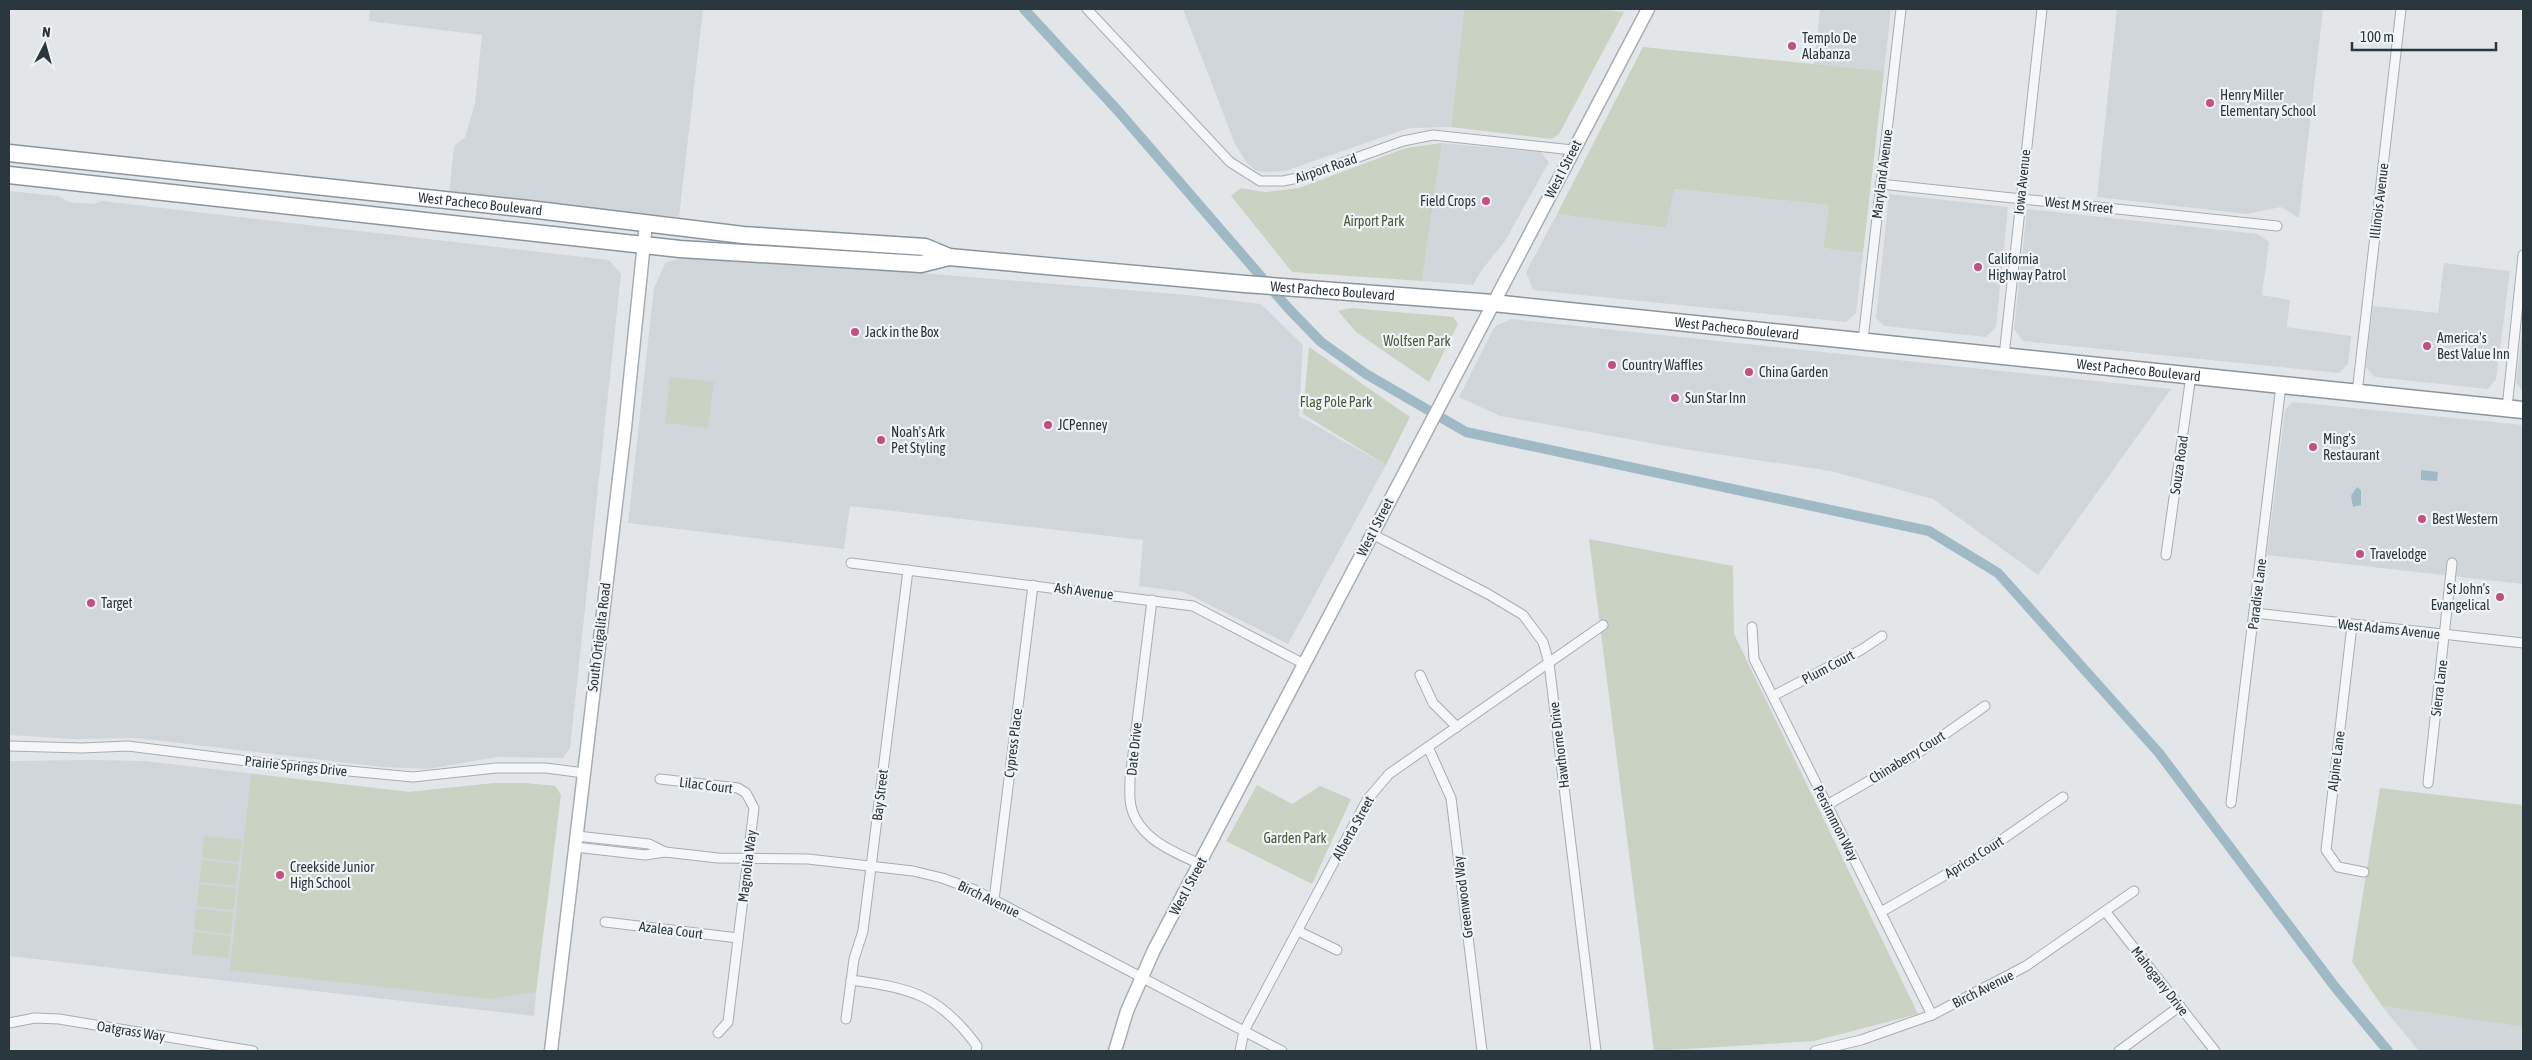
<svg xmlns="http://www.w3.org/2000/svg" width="2532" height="1060" viewBox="0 0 2532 1060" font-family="'Asap Condensed',sans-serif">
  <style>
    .built { fill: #d0d6da }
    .green { fill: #cad2c3 }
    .water { fill: #a0bac5 }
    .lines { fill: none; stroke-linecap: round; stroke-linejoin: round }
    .canal { stroke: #a0bac5; stroke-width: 10 }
    .street-casing { stroke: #a7aeb3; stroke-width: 11 }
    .secondary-casing { stroke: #a7aeb3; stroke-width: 15 }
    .highway-casing { stroke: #8a969e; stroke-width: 19 }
    .street { stroke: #f4f6f7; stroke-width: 9 }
    .secondary { stroke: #fff; stroke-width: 12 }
    .highway { stroke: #fff; stroke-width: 16 }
    .poi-dot { fill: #c2527c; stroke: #f1f4f6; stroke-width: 2 }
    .labels { text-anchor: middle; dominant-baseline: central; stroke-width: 4.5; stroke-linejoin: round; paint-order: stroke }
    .poi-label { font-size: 14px; fill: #2b373f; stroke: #f1f4f6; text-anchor: start }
    .street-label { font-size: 14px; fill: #2b373f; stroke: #f1f4f6 }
    .park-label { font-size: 14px; fill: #47593a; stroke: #f1f4f6 }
  </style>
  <rect width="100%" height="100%" fill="#e2e6e9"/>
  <g class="built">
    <path d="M370,9H703L679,217L449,195L454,146L465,137L475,104L482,35L369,21Z"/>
    <path d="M1183,9H1464L1451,127L1409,128L1285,171L1264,172L1255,170L1246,162L1235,144Z"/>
    <path d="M1820,9H1891L1884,71L1814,64Z"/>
    <path d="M2117,9H2323L2299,218L2281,207L2247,214L2097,197Z"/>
    <path d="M1442,143L1541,152L1549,162L1505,241L1481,271L1473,285L1422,281Z"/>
    <path d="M1673,189L1829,205L1823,248L1863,253L1856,313L1846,322L1533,290L1526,272L1557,214L1666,228Z"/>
    <path d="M9,191L58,196L69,202L93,204L102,201L609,260L621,274L570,748L563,758L497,757L428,769L382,767L137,738L74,739L9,735Z"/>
    <path d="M1889,194L2008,207L1996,327L1986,337L1884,326L1876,318Z"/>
    <path d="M2027,209L2258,234L2269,242L2262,295L2290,300L2287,327L2351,336L2348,364L2339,373L2023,341L2014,329Z"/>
    <path d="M684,258L875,269L1188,295L1261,304L1303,345L1299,416L1386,465L1288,644L1184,592L1139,586L1143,540L850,506L844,549L628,523L654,288L666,262Z"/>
    <path d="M2444,263L2510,271L2496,379L2488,389L2375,377L2366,367L2373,306L2438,313Z"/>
    <path d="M1511,319L2171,389L2038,575L1933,499L1831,471L1683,449L1500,416L1459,397L1495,326Z"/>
    <path d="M2522,333L2523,334V392L2516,382Z"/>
    <path d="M2293,402L2523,425V584L2267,555L2285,410Z"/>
    <path d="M90,760L144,761L409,792L495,783H524L555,786L534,1016L9,956V761Z"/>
    <path d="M2382,1006L2523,1027V1051H2419Z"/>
  </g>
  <g class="green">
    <path d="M1464,9H1594L1624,12L1559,134L1552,139L1451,127Z"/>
    <path d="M1643,47L1884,71L1863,253L1823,248L1829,205L1674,189L1666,228L1557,214Z"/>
    <path d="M1442,143L1422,281L1292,272L1231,196L1241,188L1265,192L1299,188L1406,148Z"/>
    <path d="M1351,308L1453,317L1458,324L1429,382L1356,332L1338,311Z"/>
    <path d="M1309,347L1410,417L1386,465L1303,414Z"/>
    <path d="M670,377L714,382L708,428L665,423Z"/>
    <path d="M1589,539L1733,566L1734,634L1918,1014L1814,1041L1654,1051Z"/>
    <path d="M251,774L409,792L495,783H524L555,786L561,795L536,992L491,999L230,970Z"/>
    <path d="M1257,785L1292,804L1320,786L1351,799L1312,884L1226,841Z"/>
    <path d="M2380,788L2523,805V1027L2382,1006L2352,962Z"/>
    <path d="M204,836L242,840L239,862L202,858Z"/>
    <path d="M202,860L239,864L236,886L199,882Z"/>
    <path d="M199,884L236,888L234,910L197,906Z"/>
    <path d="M196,909L233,912L231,934L194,930Z"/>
    <path d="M194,932L231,936L228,958L191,954Z"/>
  </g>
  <g class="water">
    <path d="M2421,470L2438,472L2437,481L2421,480Z"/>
    <path d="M2357,487L2361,490V505L2353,507L2351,496Z"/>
  </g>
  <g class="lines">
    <path class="canal" d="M1024,9L1119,112L1289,309L1321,342L1366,374L1466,432L1929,531L1998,573L2159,753L2335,987L2388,1051"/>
    <defs>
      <g id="street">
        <path d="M1087,9L1230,162L1260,181H1283L1303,177L1403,141L1433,135L1573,150"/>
        <path d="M1880,184L2277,226"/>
        <path d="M1863,340L1901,9"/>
        <path d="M2004,356L2042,9"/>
        <path d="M2357,393L2401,9"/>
        <path d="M2507,408L2523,255"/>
        <path d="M1372,534L1488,594L1523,615L1543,642L1549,663L1596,1051"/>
        <path d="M2166,555L2191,375"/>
        <path d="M851,563L1193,606L1304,664"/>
        <path d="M1152,600L1130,779C1130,787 1129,797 1131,806C1138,838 1173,852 1200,864"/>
        <path d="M2255,613L2523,643"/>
        <path d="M2352,625L2326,850L2338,867L2364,872"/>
        <path d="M1752,627L1754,659L1932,1015"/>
        <path d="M1420,675L1433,703L1457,727"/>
        <path d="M1773,696L1861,650L1882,636"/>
        <path d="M9,746L82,748L128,746L263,763L413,777L496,768H546L584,773"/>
        <path d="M1428,747L1451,798L1482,1051"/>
        <path d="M660,779L738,788L746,793L754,808L728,1022L718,1033"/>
        <path d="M2428,783L2452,563"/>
        <path d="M2231,803L2281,385"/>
        <path d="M1827,805L1918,753L1985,706"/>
        <path d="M577,836L649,844L665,852"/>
        <path d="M575,847L645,855L665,852L718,858L808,859L913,871L942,878L975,890L1282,1051"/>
        <path d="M994,900L1033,585"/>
        <path d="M2105,911L2215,1051"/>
        <path d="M1881,912L1980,855L2063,797"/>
        <path d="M605,922L738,938"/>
        <path d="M1298,931L1337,950"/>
        <path d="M851,980C911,988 940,995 977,1046L976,1051"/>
        <path d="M846,1019L854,959L863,931L908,570"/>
        <path d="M9,1023L35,1018L59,1019L253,1051"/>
        <path d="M1240,1051L1244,1031L1367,800L1389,774L1603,625"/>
        <path d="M1815,1051L1861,1040L1932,1015L2026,966L2134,891"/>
        <path d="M2119,1051L2180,1006"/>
      </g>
      <g id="secondary">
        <path d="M551,1051L625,428L646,223"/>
        <path d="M1115,1051L1127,1011L1154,950L1648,9"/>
      </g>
      <g id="highway">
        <path id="s1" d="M9,153L529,209L743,235L925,247L949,257L1245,284L1493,303L2523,410"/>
        <path d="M9,175L680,249L921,264L949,257"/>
      </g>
    </defs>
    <use href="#street" class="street-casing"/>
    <use href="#secondary" class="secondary-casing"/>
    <use href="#highway" class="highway-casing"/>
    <use href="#street" class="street"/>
    <use href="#secondary" class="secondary"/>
    <use href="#highway" class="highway"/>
  </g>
  <g class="poi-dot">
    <circle cx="1792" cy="46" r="5"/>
    <circle cx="2210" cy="103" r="5"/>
    <circle cx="1486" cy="201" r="5"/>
    <circle cx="1978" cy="267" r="5"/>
    <circle cx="855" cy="332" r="5"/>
    <circle cx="2427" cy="346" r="5"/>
    <circle cx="1612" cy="365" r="5"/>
    <circle cx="1749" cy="372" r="5"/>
    <circle cx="1675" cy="398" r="5"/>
    <circle cx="1048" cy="425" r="5"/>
    <circle cx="881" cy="440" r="5"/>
    <circle cx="2313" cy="447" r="5"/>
    <circle cx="2422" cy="519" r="5"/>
    <circle cx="2360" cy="554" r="5"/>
    <circle cx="2500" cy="597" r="5"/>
    <circle cx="91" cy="603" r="5"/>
    <circle cx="280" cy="875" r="5"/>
  </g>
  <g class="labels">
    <g class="poi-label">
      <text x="1802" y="38">Templo De<tspan x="1802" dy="16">Alabanza</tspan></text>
      <text x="2220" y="95">Henry Miller<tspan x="2220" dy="16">Elementary School</tspan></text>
      <text x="1476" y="201" text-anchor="end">Field Crops</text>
      <text x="1988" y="259">California<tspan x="1988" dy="16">Highway Patrol</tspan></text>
      <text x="865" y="332">Jack in the Box</text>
      <text x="2437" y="338">America's<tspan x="2437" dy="16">Best Value Inn</tspan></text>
      <text x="1622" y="365">Country Waffles</text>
      <text x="1759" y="372">China Garden</text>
      <text x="1685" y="398">Sun Star Inn</text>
      <text x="1058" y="425">JCPenney</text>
      <text x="891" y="432">Noah's Ark<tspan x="891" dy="16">Pet Styling</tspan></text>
      <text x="2323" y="439">Ming's<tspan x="2323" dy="16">Restaurant</tspan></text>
      <text x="2432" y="519">Best Western</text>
      <text x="2370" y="554">Travelodge</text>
      <text x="2490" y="589" text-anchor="end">St John's<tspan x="2490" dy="16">Evangelical</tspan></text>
      <text x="101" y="603">Target</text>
      <text x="290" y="867">Creekside Junior<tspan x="290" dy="16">High School</tspan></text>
    </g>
    <g class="street-label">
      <text transform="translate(1326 168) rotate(-19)">Airport Road</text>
      <text transform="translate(1563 169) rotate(-63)">West I Street</text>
      <text transform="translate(1882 174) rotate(-83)">Maryland Avenue</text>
      <text transform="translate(2022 182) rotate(-84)">Iowa Avenue</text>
      <text transform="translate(2379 201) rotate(-83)">Illinois Avenue</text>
      <text stroke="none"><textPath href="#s1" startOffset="474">West Pacheco Boulevard</textPath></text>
      <text transform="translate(2079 205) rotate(6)">West M Street</text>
      <text stroke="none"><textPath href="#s1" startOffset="1332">West Pacheco Boulevard</textPath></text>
      <text stroke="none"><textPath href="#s1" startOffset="1738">West Pacheco Boulevard</textPath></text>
      <text stroke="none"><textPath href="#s1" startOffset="2142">West Pacheco Boulevard</textPath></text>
      <text transform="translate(2179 465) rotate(-82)">Souza Road</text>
      <text transform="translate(1375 527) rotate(-63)">West I Street</text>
      <text transform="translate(1084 591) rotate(7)">Ash Avenue</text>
      <text transform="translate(2257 594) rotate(-83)">Paradise Lane</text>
      <text transform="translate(2389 629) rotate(6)">West Adams Avenue</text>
      <text transform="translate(599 637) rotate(-83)">South Ortigalita Road</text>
      <text transform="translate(1828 667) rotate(-28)">Plum Court</text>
      <text transform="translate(2439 688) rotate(-83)">Sierra Lane</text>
      <text transform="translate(1013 743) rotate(-83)">Cypress Place</text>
      <text transform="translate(1559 745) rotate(-97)">Hawthorne Drive</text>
      <text transform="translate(1134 749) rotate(-84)">Date Drive</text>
      <text transform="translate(1907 757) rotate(-32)">Chinaberry Court</text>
      <text transform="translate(2336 761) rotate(-83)">Alpine Lane</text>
      <text transform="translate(296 766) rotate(6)">Prairie Springs Drive</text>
      <text transform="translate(706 785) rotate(7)">Lilac Court</text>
      <text transform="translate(880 795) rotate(-83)">Bay Street</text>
      <text transform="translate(1836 823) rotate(63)">Persimmon Way</text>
      <text transform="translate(1353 828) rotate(-61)">Alberta Street</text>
      <text transform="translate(1974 857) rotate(-32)">Apricot Court</text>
      <text transform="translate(747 866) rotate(-83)">Magnolia Way</text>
      <text transform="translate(1188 886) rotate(-62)">West I Street</text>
      <text transform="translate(1463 897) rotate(-97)">Greenwood Way</text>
      <text transform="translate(989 899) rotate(26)">Birch Avenue</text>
      <text transform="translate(671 930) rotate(7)">Azalea Court</text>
      <text transform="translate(2160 981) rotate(52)">Mahogany Drive</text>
      <text transform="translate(1983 989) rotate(-27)">Birch Avenue</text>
      <text transform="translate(131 1031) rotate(9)">Oatgrass Way</text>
    </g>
    <g class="park-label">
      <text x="1374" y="221">Airport Park</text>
      <text x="1417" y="341">Wolfsen Park</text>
      <text x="1336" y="402">Flag Pole Park</text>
      <text x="1295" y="838">Garden Park</text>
    </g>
  </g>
  <rect width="2532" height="1060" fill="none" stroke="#2b373f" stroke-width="20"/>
  <g transform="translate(45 45) rotate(6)" stroke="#f1f4f6" stroke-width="4" paint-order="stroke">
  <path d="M0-4L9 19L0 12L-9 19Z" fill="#2b373f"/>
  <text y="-8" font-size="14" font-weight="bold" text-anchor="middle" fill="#2b373f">N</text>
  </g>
  <path d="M2352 42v8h144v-8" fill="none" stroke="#2b373f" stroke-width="2.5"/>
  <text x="2360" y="42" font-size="15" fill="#2b373f" stroke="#f1f4f6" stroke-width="4" paint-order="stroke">100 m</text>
</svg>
